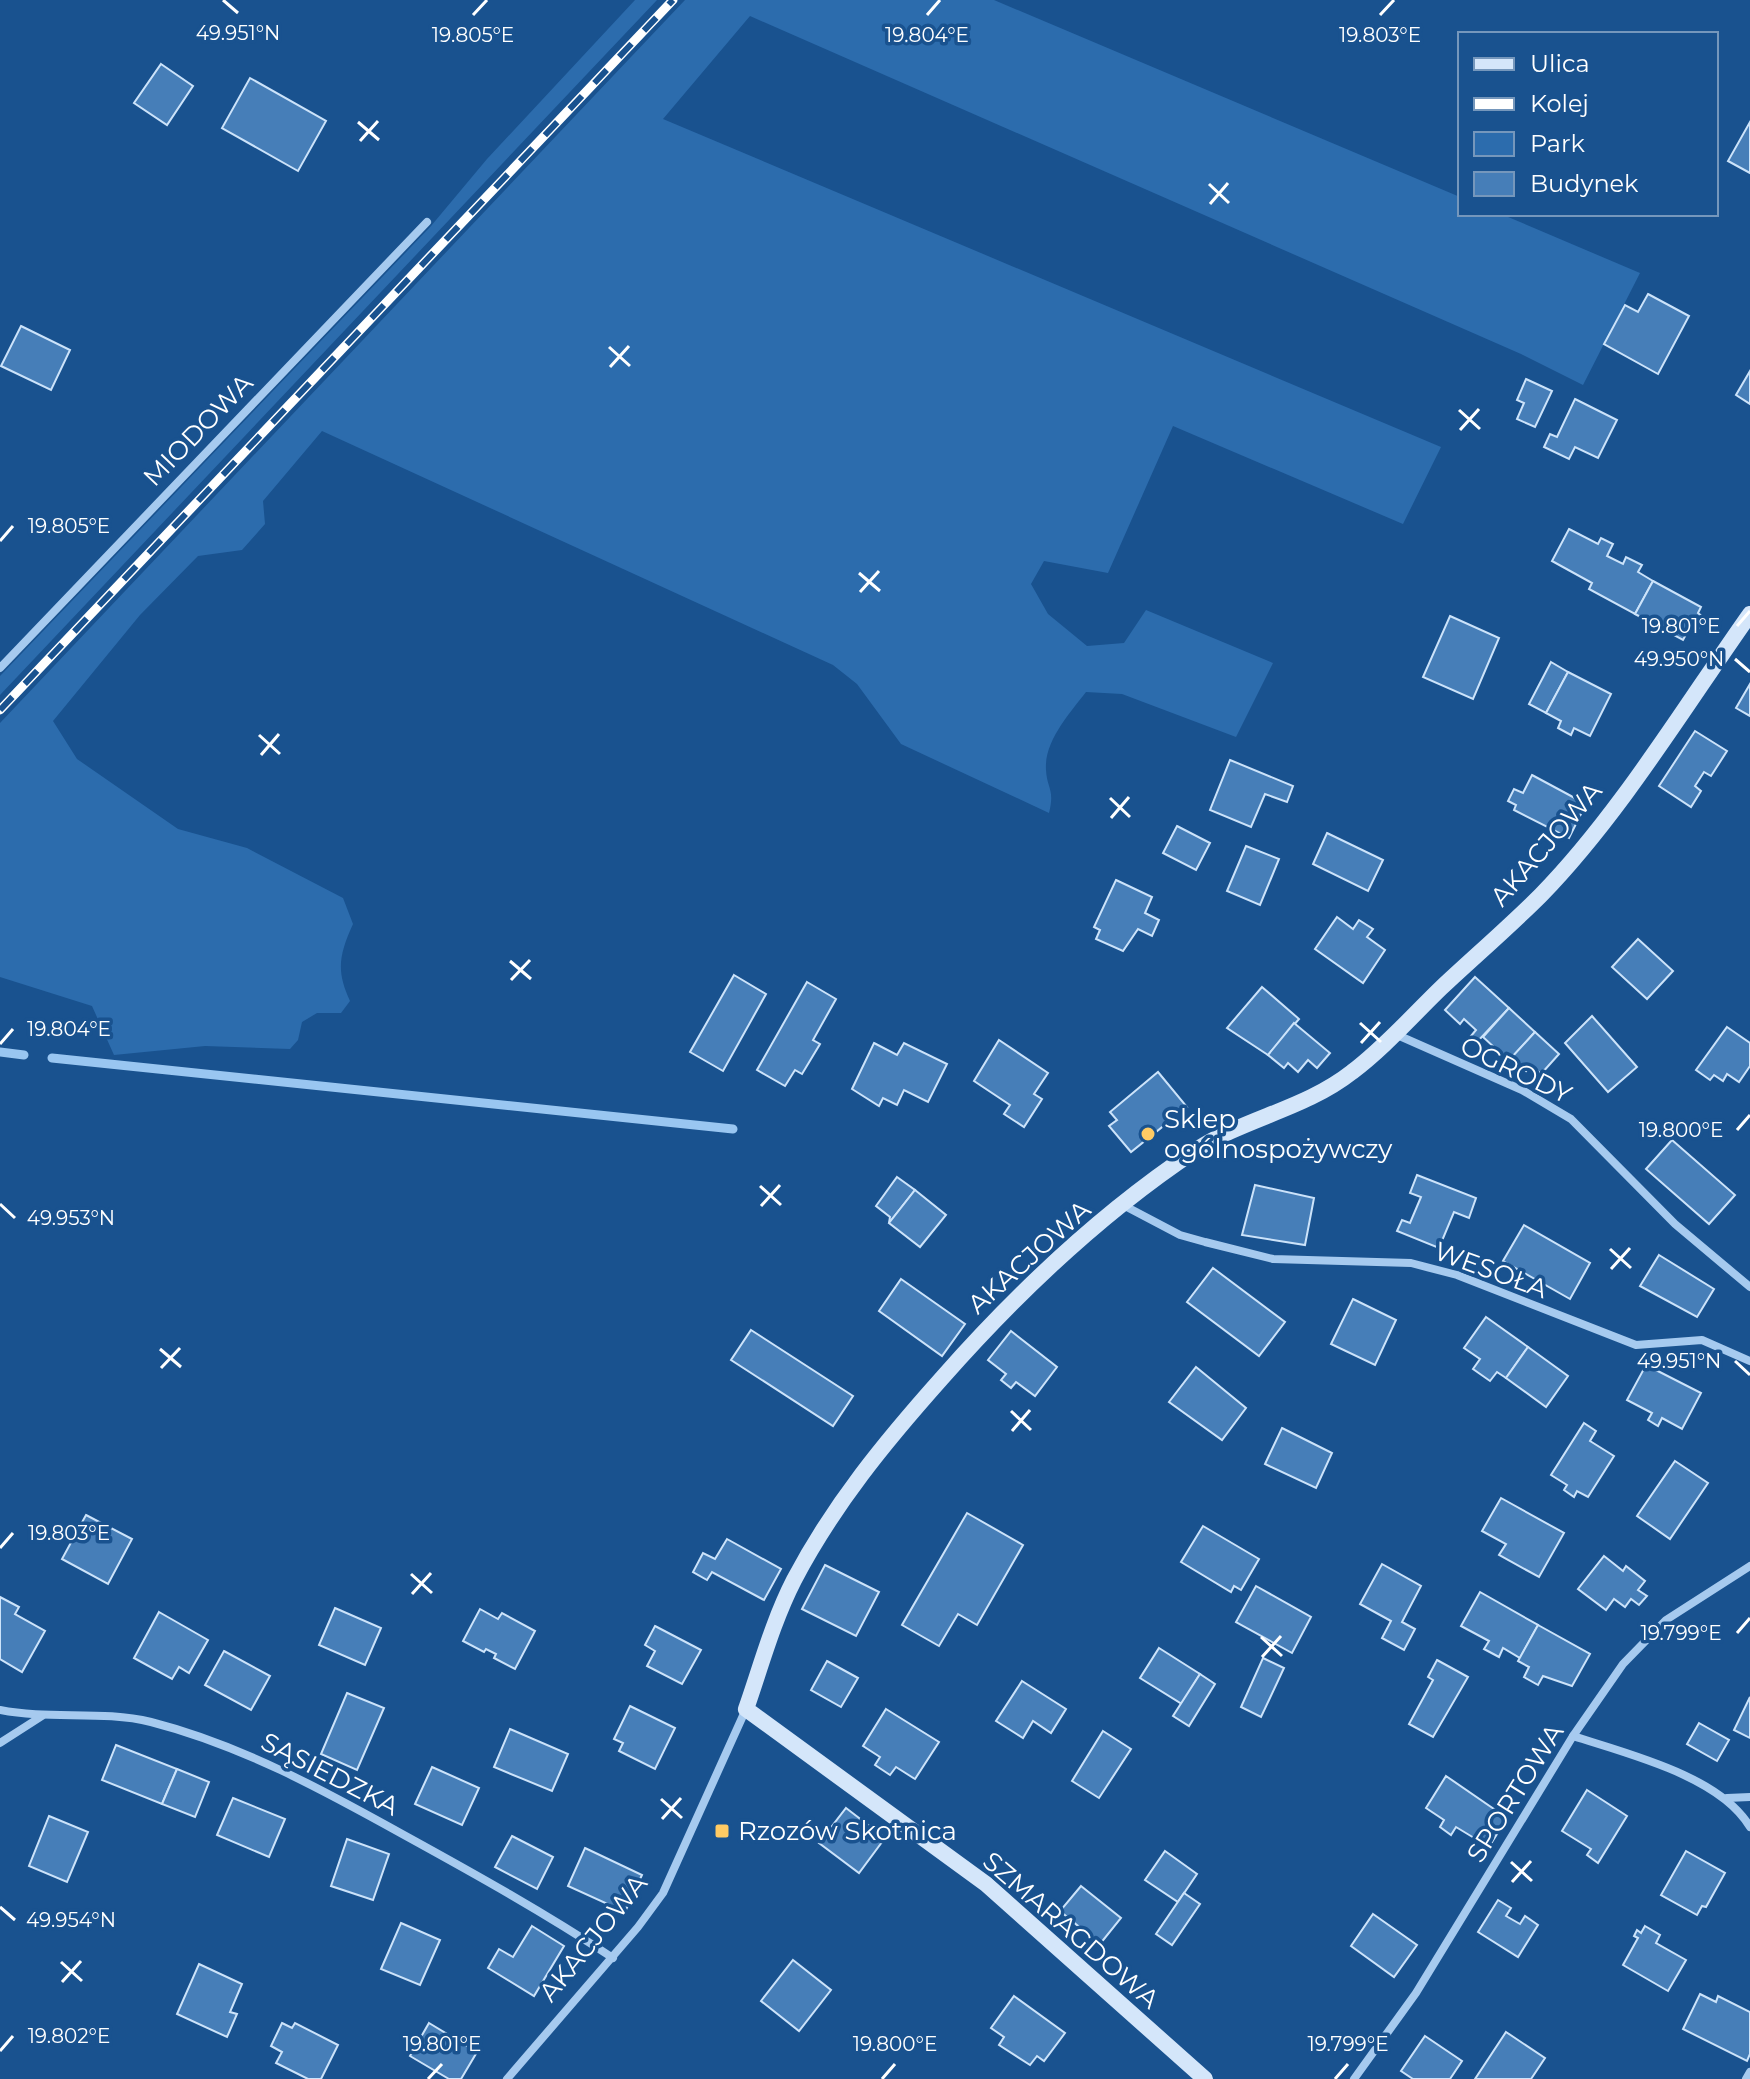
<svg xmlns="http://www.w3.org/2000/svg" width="1750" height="2079" viewBox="0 0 1750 2079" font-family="Montserrat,sans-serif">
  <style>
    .green { fill: #2c6cad }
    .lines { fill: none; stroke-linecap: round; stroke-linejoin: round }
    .stream { stroke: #99c6f1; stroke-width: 9 }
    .building { fill: #467eb8; stroke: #cce3fa; stroke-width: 2 }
    .street { stroke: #a6caef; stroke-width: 8 }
    .secondary { stroke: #d4e6fa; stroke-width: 16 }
    .rail-casing { stroke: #fff; stroke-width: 9 }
    .rail { stroke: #19528f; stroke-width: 6; stroke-dasharray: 18; stroke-linecap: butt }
    .ticks { fill: none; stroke: #fff; stroke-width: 3 }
    .poi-dot { fill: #ffcb64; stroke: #19528f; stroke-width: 3 }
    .labels { text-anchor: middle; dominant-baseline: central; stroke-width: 7; stroke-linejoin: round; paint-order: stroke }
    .street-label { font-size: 26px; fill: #fff; stroke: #19528f }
    .poi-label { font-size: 26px; fill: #fff; stroke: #19528f; text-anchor: start }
    .ticks-label { font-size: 20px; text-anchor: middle; fill: #fff; stroke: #19528f; stroke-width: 7; stroke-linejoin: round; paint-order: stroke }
  </style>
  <rect width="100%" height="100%" fill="#19528f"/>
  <g class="green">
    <path d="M635,0H657L0,695V676L431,226L487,159Z"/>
    <path d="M685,0H994L1460,197V214H1501L1640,273L1583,385L1521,354L750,16L663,119L1441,447L1403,524L1173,426L1108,573L1044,561L1031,584L1048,614L1087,646L1124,643L1146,610L1273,663L1236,737L1122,694L1086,692C1070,713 1044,741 1046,770C1047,789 1055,789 1049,813L901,744L857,684L833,665L322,431L263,501L265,524L242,550L198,556L140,615L53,721L77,759L178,829L247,848L343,898L353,924C339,955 336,971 350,1001L341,1013H317L302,1022L298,1040L290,1049L205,1046L114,1055L92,1006L0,977V723Z"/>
  </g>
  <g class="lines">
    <g class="stream">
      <path d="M0,1052L24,1055"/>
      <path d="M52,1058L733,1129"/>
    </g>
  </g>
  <g class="building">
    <path d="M161,64L193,86L167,125L134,103Z"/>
    <path d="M250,78L326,121L298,171L222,128Z"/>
    <path d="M1750,122V173L1728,161Z"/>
    <path d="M1648,294L1689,316L1658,374L1604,344L1625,305L1638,312Z"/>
    <path d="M21,326L70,350L51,390L1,366Z"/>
    <path d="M1750,371V404L1736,395Z"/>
    <path d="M1526,379L1552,391L1535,427L1517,419L1524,403L1517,400Z"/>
    <path d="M1575,399L1617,420L1598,458L1575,447L1569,459L1544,447L1550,434L1557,437Z"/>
    <path d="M1569,529L1598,544L1601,538L1613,544L1607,556L1623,564L1626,557L1642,565L1638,572L1653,581L1635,614L1589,589L1592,583L1552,561Z"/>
    <path d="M1653,581L1701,607L1698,613L1704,618L1696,633L1689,629L1683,640L1635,614Z"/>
    <path d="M1450,616L1499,638L1473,699L1423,677Z"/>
    <path d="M1551,662L1568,672L1546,713L1529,704Z"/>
    <path d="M1568,672L1611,694L1590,736L1574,728L1571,735L1558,728L1561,721L1546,713Z"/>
    <path d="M1750,684V716L1736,708Z"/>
    <path d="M1695,731L1727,751L1711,776L1704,772L1695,786L1701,791L1691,807L1659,786Z"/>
    <path d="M1230,760L1293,786L1287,802L1265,794L1251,827L1210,810Z"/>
    <path d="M1532,775L1586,804L1569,838L1514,810L1516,805L1508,801L1514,789L1523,793Z"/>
    <path d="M1177,826L1210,843L1196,870L1163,853Z"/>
    <path d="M1327,833L1383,860L1368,891L1313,864Z"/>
    <path d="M1246,846L1279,859L1260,905L1227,891Z"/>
    <path d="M1116,880L1152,897L1145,913L1159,920L1152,936L1138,929L1123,951L1096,939L1100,930L1094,927Z"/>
    <path d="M1337,917L1353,929L1359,920L1373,929L1367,937L1385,950L1363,983L1315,949Z"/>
    <path d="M1638,939L1673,971L1647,999L1612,967Z"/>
    <path d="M734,975L766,994L723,1071L690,1052Z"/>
    <path d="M1475,977L1509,1008L1477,1042L1471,1036L1476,1030L1464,1019L1460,1024L1445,1010Z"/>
    <path d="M807,982L836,999L813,1040L820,1044L802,1074L795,1070L785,1086L757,1070Z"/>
    <path d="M1262,987L1299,1019L1268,1055L1227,1028Z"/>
    <path d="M1509,1008L1535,1032L1509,1061L1483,1037Z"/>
    <path d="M1592,1016L1637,1067L1608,1092L1565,1043Z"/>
    <path d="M1294,1023L1330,1053L1317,1068L1308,1060L1298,1072L1288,1063L1284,1068L1268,1055Z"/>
    <path d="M1727,1027L1750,1043V1066L1739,1082L1727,1074L1723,1081L1714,1075L1710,1080L1696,1070Z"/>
    <path d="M1535,1032L1559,1054L1541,1074L1531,1065L1526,1071L1511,1058Z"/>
    <path d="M999,1040L1048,1073L1034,1094L1042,1099L1024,1127L1004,1114L1010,1105L974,1081Z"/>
    <path d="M874,1043L897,1055L904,1043L947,1064L928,1102L904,1090L897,1105L883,1098L879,1106L852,1089Z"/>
    <path d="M1158,1072L1187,1107L1131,1152L1109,1126L1117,1120L1110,1112Z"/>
    <path d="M1672,1140L1735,1195L1709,1224L1646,1169Z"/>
    <path d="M1417,1175L1476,1198L1469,1218L1454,1212L1439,1248L1397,1231L1402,1220L1410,1223L1421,1197L1410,1193Z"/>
    <path d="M897,1177L915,1190L889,1223L890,1217L876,1206Z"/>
    <path d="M1255,1185L1314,1198L1305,1245L1242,1235Z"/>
    <path d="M915,1190L946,1215L920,1247L889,1223Z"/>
    <path d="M1524,1225L1590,1263L1570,1299L1503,1261Z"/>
    <path d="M1659,1255L1714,1289L1697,1317L1640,1286Z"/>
    <path d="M1213,1268L1285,1322L1259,1356L1187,1302Z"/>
    <path d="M901,1279L965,1324L942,1356L879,1311Z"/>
    <path d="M1353,1299L1396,1320L1375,1365L1331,1344Z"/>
    <path d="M1486,1317L1528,1347L1506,1378L1497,1372L1490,1381L1473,1369L1480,1359L1464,1348Z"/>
    <path d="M751,1330L853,1396L833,1426L731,1360Z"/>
    <path d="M1011,1331L1057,1367L1035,1396L1016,1382L1011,1388L1001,1380L1006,1374L988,1360Z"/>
    <path d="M1528,1347L1568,1376L1546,1407L1506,1378Z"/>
    <path d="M1646,1365L1701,1393L1682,1429L1662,1418L1658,1426L1648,1420L1652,1413L1627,1400Z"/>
    <path d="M1196,1367L1246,1408L1222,1440L1169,1402Z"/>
    <path d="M1584,1423L1596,1431L1590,1441L1614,1456L1588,1497L1577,1491L1574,1497L1564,1490L1567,1485L1551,1475Z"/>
    <path d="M1282,1428L1332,1453L1316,1488L1265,1464Z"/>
    <path d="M1675,1461L1708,1483L1670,1539L1637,1516Z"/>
    <path d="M1501,1498L1564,1533L1539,1577L1499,1555L1506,1544L1482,1531Z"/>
    <path d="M967,1513L1023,1545L977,1625L958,1614L939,1646L902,1625Z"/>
    <path d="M86,1515L132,1539L108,1584L62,1559Z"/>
    <path d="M1203,1526L1259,1559L1241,1590L1234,1586L1231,1592L1181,1562Z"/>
    <path d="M727,1539L781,1569L764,1600L712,1572L707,1580L693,1572L703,1553L715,1559Z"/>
    <path d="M1604,1556L1623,1571L1626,1566L1645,1581L1638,1590L1647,1596L1639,1605L1631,1599L1625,1607L1614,1599L1606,1610L1578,1589Z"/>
    <path d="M1382,1564L1421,1586L1402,1622L1415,1629L1404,1650L1382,1638L1391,1621L1360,1604Z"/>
    <path d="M825,1565L879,1592L856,1636L802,1609Z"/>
    <path d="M1256,1586L1311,1617L1292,1653L1236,1622Z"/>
    <path d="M1480,1592L1538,1625L1520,1658L1503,1648L1499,1657L1484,1649L1489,1641L1461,1626Z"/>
    <path d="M0,1597L19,1607L15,1614L45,1631L22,1672L0,1659Z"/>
    <path d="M335,1608L381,1628L365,1665L319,1645Z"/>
    <path d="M480,1609L498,1619L502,1613L535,1631L515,1669L494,1658L496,1654L486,1649L484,1652L463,1641Z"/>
    <path d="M159,1612L208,1640L189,1673L179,1667L172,1679L134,1658Z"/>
    <path d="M1538,1625L1590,1654L1572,1686L1543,1676L1538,1685L1524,1677L1529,1667L1518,1661Z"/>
    <path d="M655,1626L701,1650L682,1684L647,1666L655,1651L645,1645Z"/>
    <path d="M1159,1648L1200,1674L1182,1704L1140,1678Z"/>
    <path d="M224,1651L270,1676L251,1710L205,1685Z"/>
    <path d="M1263,1658L1284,1668L1261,1717L1241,1707Z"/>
    <path d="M1437,1660L1468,1677L1433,1737L1409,1724L1433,1680L1428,1677Z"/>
    <path d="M827,1661L858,1678L841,1707L811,1690Z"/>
    <path d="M1200,1674L1215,1684L1189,1726L1173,1716Z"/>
    <path d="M1022,1681L1066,1709L1051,1733L1033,1721L1023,1738L996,1721Z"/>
    <path d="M347,1693L384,1708L357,1770L321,1754Z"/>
    <path d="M1750,1697V1738L1734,1730Z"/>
    <path d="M630,1706L675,1728L655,1769L619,1751L623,1743L614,1739Z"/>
    <path d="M886,1709L939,1742L915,1779L896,1767L890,1775L875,1765L880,1757L863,1746Z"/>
    <path d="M1699,1723L1729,1740L1717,1761L1687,1744Z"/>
    <path d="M510,1729L568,1754L552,1791L494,1767Z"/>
    <path d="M1103,1731L1131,1749L1099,1798L1072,1781Z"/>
    <path d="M116,1745L177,1769L162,1804L102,1780Z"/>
    <path d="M432,1767L479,1788L462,1825L415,1804Z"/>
    <path d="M177,1769L209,1782L195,1817L162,1804Z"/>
    <path d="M1446,1776L1507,1818L1489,1847L1456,1827L1451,1835L1440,1827L1444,1820L1426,1808Z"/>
    <path d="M1587,1790L1627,1816L1598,1863L1587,1855L1591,1849L1562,1831Z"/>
    <path d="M233,1798L285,1819L269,1857L217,1835Z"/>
    <path d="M846,1808L885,1838L859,1873L819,1843Z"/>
    <path d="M49,1816L88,1832L67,1882L29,1866Z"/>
    <path d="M512,1836L553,1857L537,1889L495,1867Z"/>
    <path d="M347,1839L389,1854L373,1900L331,1886Z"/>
    <path d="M585,1848L642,1875L625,1912L568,1886Z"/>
    <path d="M1165,1851L1197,1874L1178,1902L1145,1880Z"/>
    <path d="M1686,1851L1725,1873L1706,1907L1702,1906L1697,1915L1661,1895Z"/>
    <path d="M1081,1886L1121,1918L1100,1944L1060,1911Z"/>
    <path d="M1184,1893L1200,1904L1172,1945L1156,1934Z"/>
    <path d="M1498,1900L1511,1908L1506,1916L1520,1924L1525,1916L1538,1925L1518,1957L1478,1932Z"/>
    <path d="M1373,1914L1417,1945L1394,1977L1351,1946Z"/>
    <path d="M401,1923L440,1940L420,1985L381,1969Z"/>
    <path d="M532,1926L564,1946L534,1996L488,1968L499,1949L513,1957Z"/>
    <path d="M1645,1926L1660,1935L1656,1943L1686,1960L1668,1991L1623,1965L1638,1938L1634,1936L1637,1930L1641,1933Z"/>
    <path d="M793,1960L831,1990L799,2031L761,2001Z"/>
    <path d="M199,1964L242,1984L230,2012L237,2014L227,2037L177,2014Z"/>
    <path d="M1700,1994L1716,2002L1718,1996L1750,2012V2054L1747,2061L1683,2029Z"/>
    <path d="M1014,1996L1065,2033L1044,2061L1037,2056L1030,2065L999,2045L1004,2037L991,2028Z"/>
    <path d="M282,2023L292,2028L295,2023L338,2045L321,2079H308L276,2063L282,2052L271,2046Z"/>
    <path d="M429,2023L477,2052L461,2079H449L410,2056Z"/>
    <path d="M1506,2032L1545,2058L1531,2079H1475Z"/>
    <path d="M1425,2036L1462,2061L1450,2079H1413L1401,2071Z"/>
  </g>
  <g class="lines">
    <g class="street">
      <path d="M0,668L427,222"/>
      <path d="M1395,1034L1522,1090L1571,1119L1675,1224L1750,1287"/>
      <path d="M1123,1205L1180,1235L1205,1242L1273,1259L1411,1263L1457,1275L1636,1345L1702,1340L1750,1361"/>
      <path d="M0,1710C49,1720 102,1710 151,1722C241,1745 323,1790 404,1835C475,1874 545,1913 613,1958"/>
      <path d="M1573,1736C1628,1754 1720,1776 1750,1827"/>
      <path d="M0,1743L42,1716"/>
      <path d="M1727,1798L1750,1797"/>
      <path d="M507,2079L638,1927L663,1893L746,1709"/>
      <path d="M1354,2079L1416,1993L1573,1736L1623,1664L1666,1620L1750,1566"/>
      <path d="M1746,2079L1750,2072"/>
    </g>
    <path class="secondary" d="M1205,2079L986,1884L746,1709C761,1666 773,1621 794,1580C834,1504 885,1442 942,1378C1017,1293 1101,1213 1196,1150C1245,1118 1305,1109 1352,1072C1384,1048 1412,1016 1441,988C1474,957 1509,927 1541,895C1619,815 1685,706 1750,614"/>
    <defs>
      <path id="rail" d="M0,710L673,0"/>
    </defs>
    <use href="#rail" class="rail-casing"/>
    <use href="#rail" class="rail"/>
  </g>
  <path class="ticks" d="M223,0L238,13M473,15L487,0M927,15L940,0M1380,15L1394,0M358,122L379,140M360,141L378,121M1209,184L1229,203M1210,204L1228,183M609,347L630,366M610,367L629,346M1459,410L1480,429M1460,430L1479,409M0,541L13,526M859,573L880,591M860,592L879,571M1737,626L1750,611M1735,659L1750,672M259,735L280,754M261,755L279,734M1110,798L1130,817M1111,818L1129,797M510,961L531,979M511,980L530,960M1360,1023L1381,1042M1361,1043L1380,1022M0,1044L13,1029M1737,1130L1750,1115M760,1186L781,1205M0,1204L15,1218M761,1206L780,1185M1610,1249L1631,1268M1611,1269L1630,1248M160,1349L181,1367M1735,1361L1750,1375M161,1368L180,1348M1011,1411L1031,1430M1012,1431L1030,1410M0,1548L13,1533M411,1574L432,1593M412,1594L431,1573M1737,1633L1750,1618M1261,1637L1282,1656M1262,1657L1281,1636M661,1799L682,1818M662,1819L681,1798M1511,1862L1532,1881M1512,1882L1531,1861M0,1907L15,1920M61,1962L82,1981M62,1982L81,1961M0,2051L13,2036M428,2079L442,2064M882,2079L895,2064M1335,2079L1348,2064"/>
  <g class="poi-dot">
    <circle cx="1148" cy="1134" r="8"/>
    <rect x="714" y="1823" width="16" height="16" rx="4"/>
  </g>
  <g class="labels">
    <g class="street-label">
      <text transform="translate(198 430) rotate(-46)">MIODOWA</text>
      <text transform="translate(1546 844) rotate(-49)">AKACJOWA</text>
      <text transform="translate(1516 1070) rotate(26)">OGRODY</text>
      <text transform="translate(1029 1257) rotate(-42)">AKACJOWA</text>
      <text transform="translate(1491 1270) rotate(20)">WESOŁA</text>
      <text transform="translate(330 1774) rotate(27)">SĄSIEDZKA</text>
      <text transform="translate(1515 1793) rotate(-58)">SPORTOWA</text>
      <text transform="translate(1071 1930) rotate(41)">SZMARAGDOWA</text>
      <text transform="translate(593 1938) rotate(-51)">AKACJOWA</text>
    </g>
    <g class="poi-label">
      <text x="1164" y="1119">Sklep<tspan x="1164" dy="30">ogólnospożywczy</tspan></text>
      <text x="738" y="1831">Rzozów Skotnica</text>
    </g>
  </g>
  <g class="ticks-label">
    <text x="238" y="40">49.951°N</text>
    <text x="473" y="42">19.805°E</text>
    <text x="1380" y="42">19.803°E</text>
    <text x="927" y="42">19.804°E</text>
    <text x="69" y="533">19.805°E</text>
    <text x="1681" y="633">19.801°E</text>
    <text x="1679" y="666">49.950°N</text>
    <text x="69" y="1036">19.804°E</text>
    <text x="1681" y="1137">19.800°E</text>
    <text x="71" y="1225">49.953°N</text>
    <text x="1679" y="1368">49.951°N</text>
    <text x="69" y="1540">19.803°E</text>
    <text x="1681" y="1640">19.799°E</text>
    <text x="71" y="1927">49.954°N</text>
    <text x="69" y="2043">19.802°E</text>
    <text x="442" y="2051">19.801°E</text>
    <text x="895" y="2051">19.800°E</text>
    <text x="1348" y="2051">19.799°E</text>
  </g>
  <rect x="1458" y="32" width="260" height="184" fill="#19528f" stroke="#7597bc" stroke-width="2"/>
  <rect x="1474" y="58" width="40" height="12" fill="#d4e6fa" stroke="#7597bc" stroke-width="2"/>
  <text x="1530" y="72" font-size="24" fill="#ffffff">Ulica</text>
  <rect x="1474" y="98" width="40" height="12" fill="#ffffff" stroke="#7597bc" stroke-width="2"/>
  <text x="1530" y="112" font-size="24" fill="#ffffff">Kolej</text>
  <rect x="1474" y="132" width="40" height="24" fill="#2c6cad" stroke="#7597bc" stroke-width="2"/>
  <text x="1530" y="152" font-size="24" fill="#ffffff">Park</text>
  <rect x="1474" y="172" width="40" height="24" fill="#467eb8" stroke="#7597bc" stroke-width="2"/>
  <text x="1530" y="192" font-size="24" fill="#ffffff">Budynek</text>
</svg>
